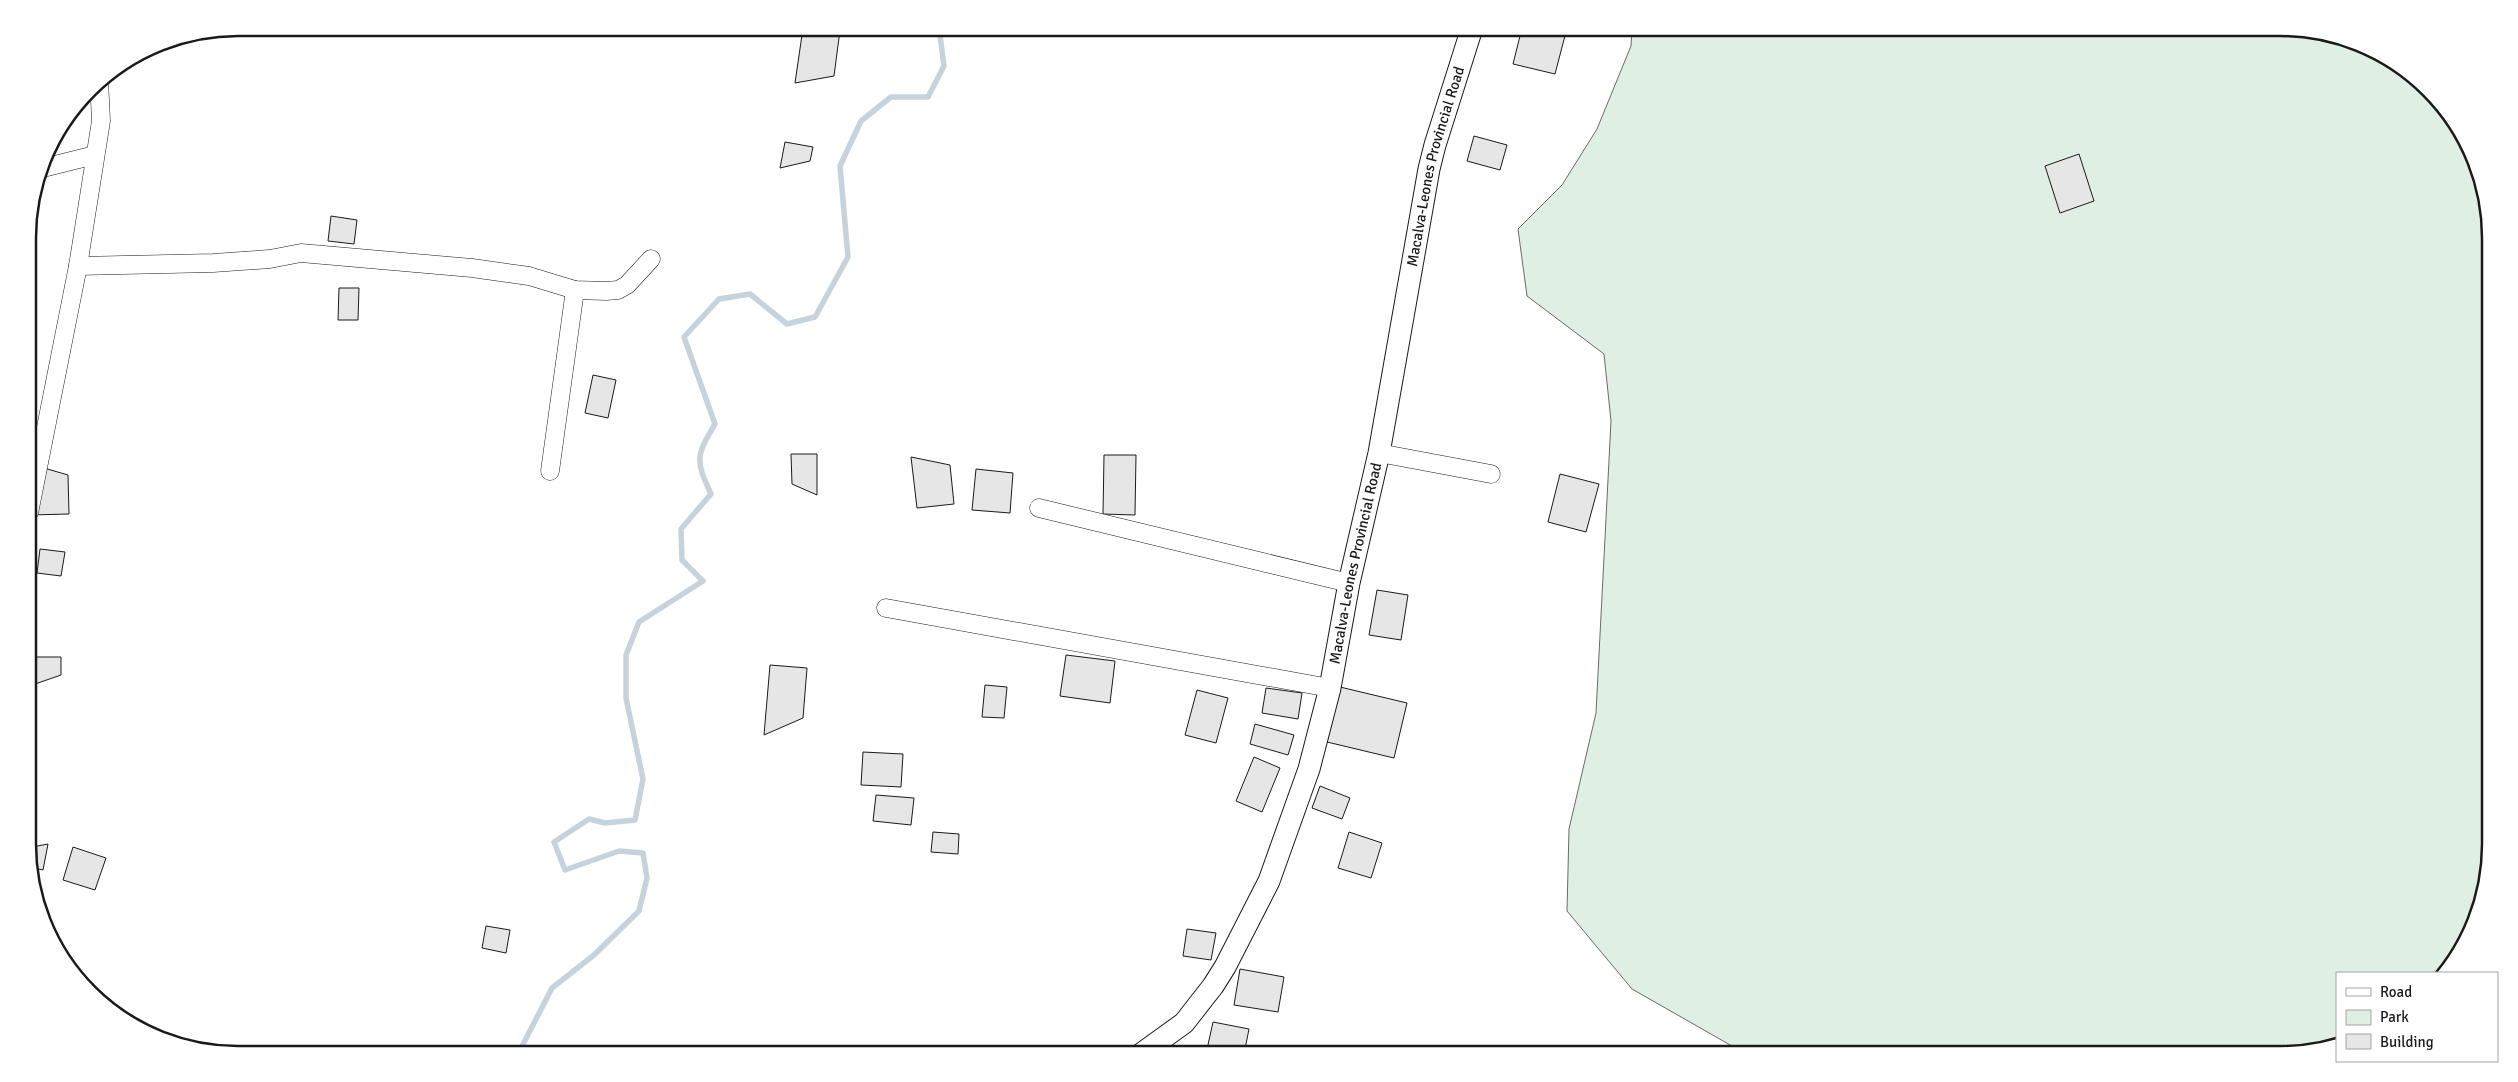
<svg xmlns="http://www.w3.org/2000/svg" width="2518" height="1082" viewBox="0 0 2518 1082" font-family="Signika,sans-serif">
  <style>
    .green { fill: #e0efe3; stroke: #6a6a6a }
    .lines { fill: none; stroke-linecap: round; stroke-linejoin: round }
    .stream { stroke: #c6d2dc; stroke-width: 5.5 }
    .building { fill: #e6e6e6; stroke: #1a1a1a }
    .minor-casing { stroke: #1a1a1a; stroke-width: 19 }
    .tertiary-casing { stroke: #1a1a1a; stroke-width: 23 }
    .minor { stroke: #fff; stroke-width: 18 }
    .tertiary { stroke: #fff; stroke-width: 21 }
    .labels { text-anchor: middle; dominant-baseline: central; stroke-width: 4; stroke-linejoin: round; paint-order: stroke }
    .street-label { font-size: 15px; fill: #1a1a1a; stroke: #fff }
    .rim { fill: none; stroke: #1a1a1a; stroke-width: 2.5 }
  </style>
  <rect width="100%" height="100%" fill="#fff"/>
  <path class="green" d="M1632,28H2280L2360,43L2408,71L2447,110L2475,158L2489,211L2490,844L2475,924L2446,973H2337V1045L2293,1054H1746L1632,989L1567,911L1569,829L1596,713L1611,421L1604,354L1527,296L1518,229L1562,185L1597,129L1631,46Z"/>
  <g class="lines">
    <g class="stream">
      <path d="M995,28H997"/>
      <path d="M518,1054L552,988L594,955L639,911L647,878L643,853L619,851L565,870L554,842L589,819L605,823L635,820L643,779L626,698V655L639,622L703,581L682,560L681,529L711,494C695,460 696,456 715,424L684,337L719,299L750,294L787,324L815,317L848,257L840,166L861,121L891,97H928L944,66L939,28"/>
    </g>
  </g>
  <g class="building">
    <path d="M803,28L840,30L834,76L795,83Z"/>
    <path d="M1522,28H1567L1555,74L1513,64Z"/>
    <path d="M1474,136L1507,145L1500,170L1467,161Z"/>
    <path d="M785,142L813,147L810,161L780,168Z"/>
    <path d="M2079,154L2094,201L2060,213L2045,166Z"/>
    <path d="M331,216L357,220L354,244L328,241Z"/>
    <path d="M339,288H359L358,320H338Z"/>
    <path d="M593,375L616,380L608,418L585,413Z"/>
    <path d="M791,454H817V495L792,484Z"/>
    <path d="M1104,455H1136L1135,515L1103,514Z"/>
    <path d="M911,457L950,465L954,504L917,508Z"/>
    <path d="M44,468L68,475L69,514L29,515Z"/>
    <path d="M976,469L1013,473L1010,513L972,510Z"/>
    <path d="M1560,474L1599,484L1586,532L1548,522Z"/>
    <path d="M40,549L65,552L61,576L37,573Z"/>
    <path d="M1377,590L1408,595L1401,640L1369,635Z"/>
    <path d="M1066,655L1115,661L1110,703L1060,696Z"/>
    <path d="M36,657H61V675L35,684Z"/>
    <path d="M770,665L807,668L803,718L764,735Z"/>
    <path d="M985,685L1007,687L1004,718L982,717Z"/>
    <path d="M1340,687L1407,703L1394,758L1327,742Z"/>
    <path d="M1266,688L1302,693L1298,719L1262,713Z"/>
    <path d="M1197,690L1228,698L1216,743L1185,735Z"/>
    <path d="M1255,724L1294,735L1288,755L1250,744Z"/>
    <path d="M863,752L903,754L901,787L861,785Z"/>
    <path d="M1254,757L1280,768L1262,812L1236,801Z"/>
    <path d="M1320,786L1350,798L1342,819L1312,808Z"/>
    <path d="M876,795L914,798L911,825L873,821Z"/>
    <path d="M933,832L959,834L958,854L931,852Z"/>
    <path d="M1349,832L1382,843L1371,878L1338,868Z"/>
    <path d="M48,844L43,870L29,867L32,847Z"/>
    <path d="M73,847L106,858L95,890L63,880Z"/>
    <path d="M486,926L510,930L506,953L482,948Z"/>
    <path d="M1187,929L1216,933L1211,960L1183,956Z"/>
    <path d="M1240,969L1284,977L1278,1012L1234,1005Z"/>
    <path d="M1213,1022L1249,1029L1244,1054H1206Z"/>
  </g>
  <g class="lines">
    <defs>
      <g id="minor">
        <path d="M43,168L95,155"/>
        <path d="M78,266L213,263L270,259L301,253L472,268L529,276L575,290L606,291L618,290L627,285L651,259"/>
        <path d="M1379,453L1491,474"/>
        <path d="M550,471L575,290"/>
        <path d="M1039,508L1349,583"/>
        <path d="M29,513L78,266L101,121L99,80"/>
        <path d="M886,608L1330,688"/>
      </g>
      <g id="tertiary">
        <path id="s1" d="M1141,1054L1184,1023L1213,986L1225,967L1269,881L1309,769L1330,688L1349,583L1379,453L1429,169L1435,145L1472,28"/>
      </g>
    </defs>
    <use href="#minor" class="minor-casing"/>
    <use href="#tertiary" class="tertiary-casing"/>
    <use href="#minor" class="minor"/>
    <use href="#tertiary" class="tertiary"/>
  </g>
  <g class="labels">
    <g class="street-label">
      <text stroke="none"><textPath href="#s1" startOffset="954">Macalva-Leones Provincial Road</textPath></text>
      <text stroke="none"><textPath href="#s1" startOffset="549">Macalva-Leones Provincial Road</textPath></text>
    </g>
  </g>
  <path d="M0 0H2518V1082H0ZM238 36H2280A202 202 0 0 1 2482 238V844A202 202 0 0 1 2280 1046H238A202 202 0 0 1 36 844V238A202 202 0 0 1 238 36Z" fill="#fff" fill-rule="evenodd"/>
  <path class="rim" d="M238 36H2280A202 202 0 0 1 2482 238V844A202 202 0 0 1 2280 1046H238A202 202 0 0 1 36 844V238A202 202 0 0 1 238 36Z"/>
  <rect x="2336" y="972" width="162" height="90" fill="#ffffff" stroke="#a3a3a3"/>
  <rect x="2346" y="988" width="25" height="8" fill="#ffffff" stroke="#a3a3a3"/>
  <text x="2380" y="997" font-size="15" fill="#1a1a1a">Road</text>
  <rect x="2346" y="1010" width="25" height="15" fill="#e0efe3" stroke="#a3a3a3"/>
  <text x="2380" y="1022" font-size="15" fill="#1a1a1a">Park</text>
  <rect x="2346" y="1034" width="25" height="15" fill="#e6e6e6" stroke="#a3a3a3"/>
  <text x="2380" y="1047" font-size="15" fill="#1a1a1a">Building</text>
</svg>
